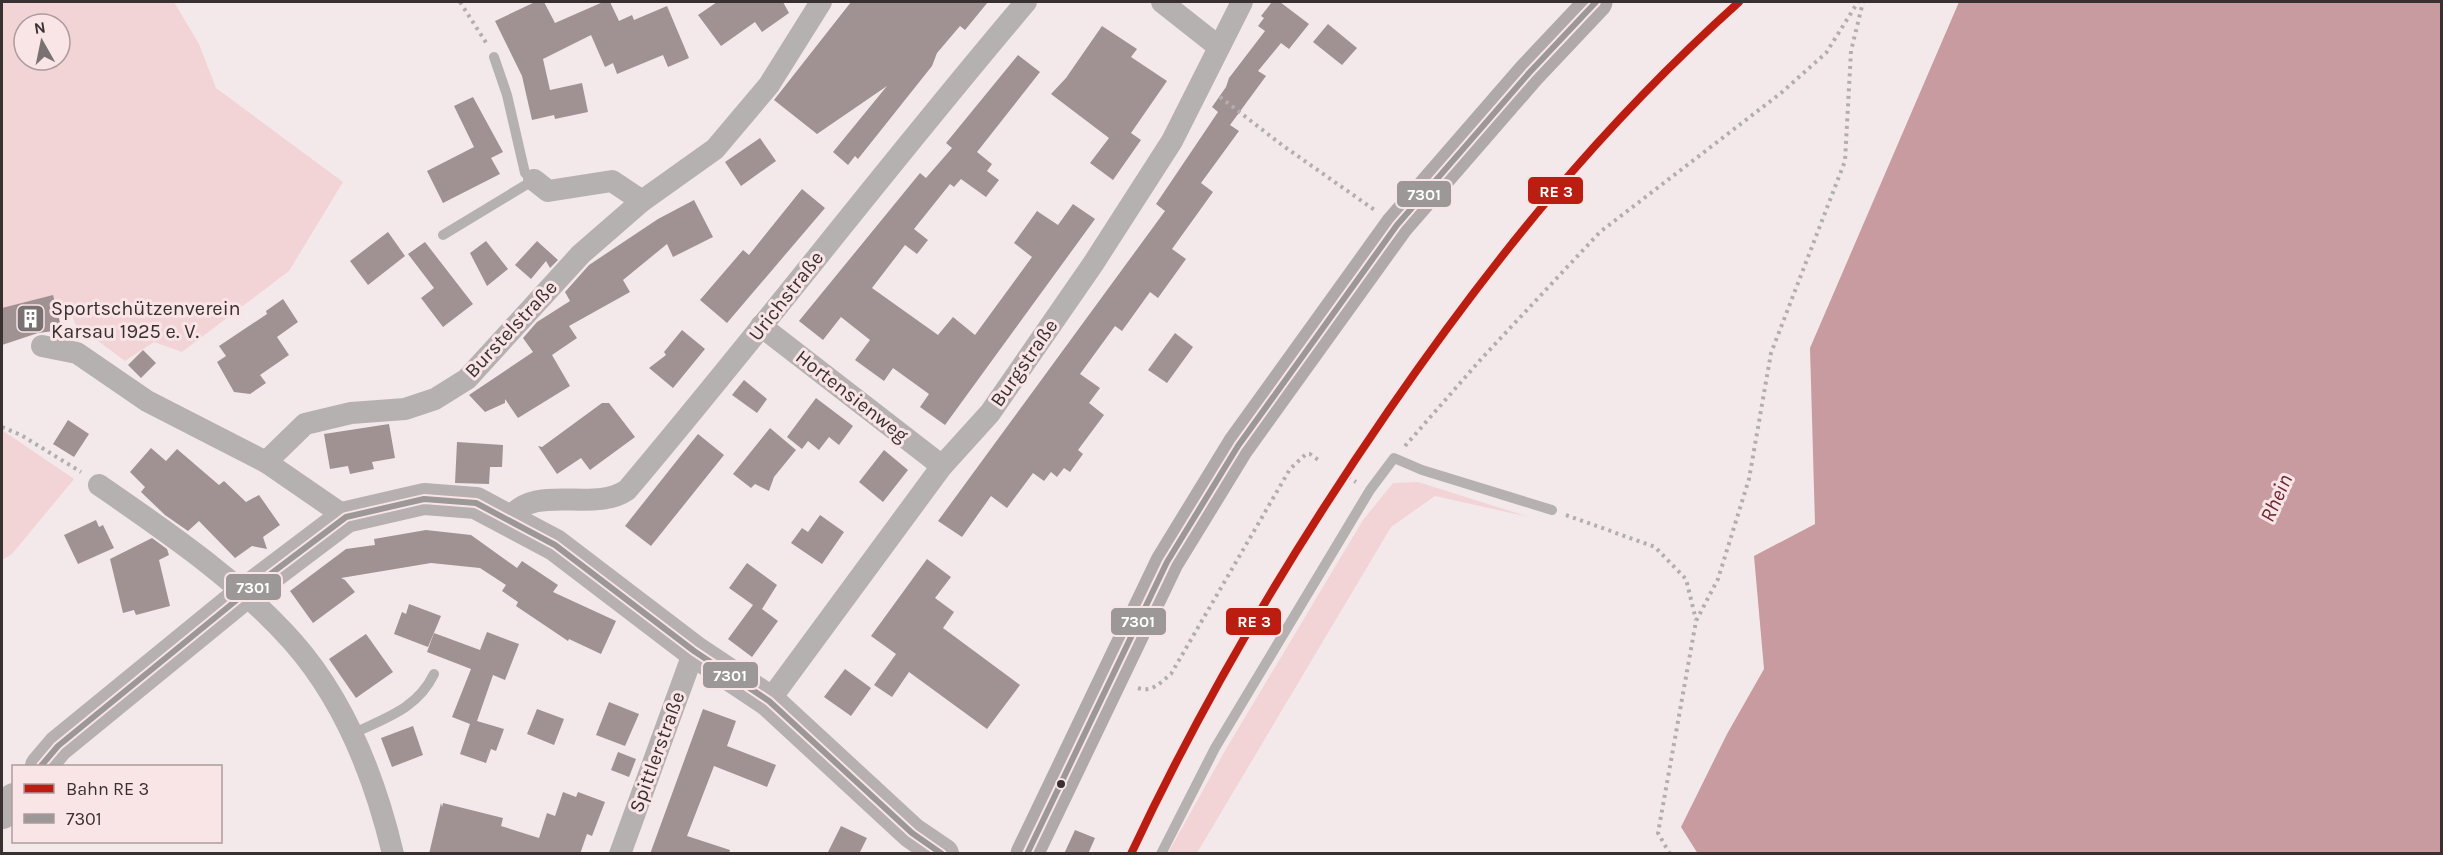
<svg xmlns="http://www.w3.org/2000/svg" width="2443" height="855" viewBox="0 0 2443 855" font-family="Karla,sans-serif">
  <style>
    .green { fill: #f2d3d6; fill-rule: evenodd }
    .water { fill: #c79ba0 }
    .building { fill: #a09193 }
    .lines { fill: none; stroke-linecap: round; stroke-linejoin: round }
    .path { stroke: #b3aeae; stroke-width: 4; stroke-dasharray: 3 4.5; stroke-linecap: butt }
    .lane { stroke: #b6b1b1; stroke-width: 10 }
    .street { stroke: #b6b1b1; stroke-width: 22 }
    .secondary { stroke: #b6b0b0; stroke-width: 32 }
    .primary { stroke: #b0a9aa; stroke-width: 33 }
    .bus-1-casing { stroke: #f9e4e6; stroke-width: 10 }
    .bus-1 { stroke: #9c9898; stroke-width: 6 }
    .rail-1-casing { stroke: #f9e4e6; stroke-width: 12 }
    .rail-1 { stroke: #bb1e10; stroke-width: 8 }
    .bus-dot { fill: #383031; stroke: #f9e4e6; stroke-width: 2 }
    .labels { text-anchor: middle; dominant-baseline: central; stroke-width: 6; stroke-linejoin: round; paint-order: stroke }
    .street-label { font-size: 20px; fill: #383031; stroke: #f9e4e6 }
    .poi-label { font-size: 20px; fill: #383031; stroke: #f9e4e6; text-anchor: start }
    .water-label { font-size: 21px; font-style: italic; fill: #6e2635; stroke: #f9e4e6 }
    .line-badge { stroke: #f9e4e6; stroke-width: 2 }
    .badge-label { font-size: 16px; text-anchor: middle; font-weight: bold; fill: #fff }
  </style>
  <rect width="100%" height="100%" fill="#f4e9ea"/>
  <g class="green">
    <path d="M2,2H174L199,44L216,88L343,182L289,271L182,352L154,342L125,361L75,324L72,314L2,327ZM24,24H60V60H24Z"/>
    <path d="M2,430L74,479L12,554L2,560Z"/>
    <path d="M1418,482L1529,517L1435,496L1391,527L1197,853H1168L1226,749L1363,520L1393,483Z"/>
  </g>
  <path class="water" d="M1959,2H2441V853L1698,854L1681,827L1727,734L1764,669L1754,556L1815,524L1810,348Z"/>
  <g class="building">
    <path d="M535,2H544L555,23L603,2H610L619,21L632,15L634,20L667,6L689,58L668,67L663,55L617,74L613,63L605,67L591,35L543,59L550,90L582,83L588,112L555,119L554,115L532,120L522,76L495,21Z"/>
    <path d="M717,2H783L789,13L762,32L755,22L721,46L698,15Z"/>
    <path d="M851,2H988L965,30L960,26L937,53L932,66L858,159L855,156L848,165L833,152L887,86L817,134L774,100Z"/>
    <path d="M1272,2H1280L1309,24L1289,49L1281,43L1258,71L1266,76L1230,125L1239,131L1201,183L1213,192L1172,249L1186,259L1158,298L1150,292L1122,331L1115,326L1080,374L1100,388L1089,403L1104,415L1078,450L1083,454L1070,472L1064,468L1057,477L1051,472L1044,481L1033,473L1007,508L991,496L962,537L938,521L1165,211L1156,204L1218,112L1212,107L1226,87L1229,78L1265,31L1258,26L1264,18L1261,16Z"/>
    <path d="M1328,24L1357,48L1342,65L1313,42Z"/>
    <path d="M1102,26L1137,49L1131,57L1167,81L1131,133L1141,140L1113,180L1090,163L1109,138L1051,94L1066,78Z"/>
    <path d="M1018,55L1040,72L977,152L992,164L987,171L999,180L986,197L961,179L954,187L950,184L914,229L928,240L917,254L905,245L872,288L938,335L953,317L975,335L1032,257L1014,243L1037,211L1058,225L1073,204L1095,219L945,425L920,407L929,394L893,368L884,381L855,360L870,340L841,317L823,340L799,321L920,173L926,178L952,148L946,143Z"/>
    <path d="M473,97L503,152L491,158L500,174L443,203L427,171L474,147L454,106Z"/>
    <path d="M760,138L776,161L741,186L725,162Z"/>
    <path d="M802,189L825,208L727,323L700,300L743,250L749,255Z"/>
    <path d="M694,200L713,237L673,257L667,244L623,280L630,292L569,326L577,338L552,355L570,386L518,418L505,399V403L485,412L469,395L533,352L523,338L537,322L570,301L565,292L589,265L658,219Z"/>
    <path d="M388,232L405,256L368,285L350,261Z"/>
    <path d="M486,241L508,269L487,286L470,253Z"/>
    <path d="M537,241L558,260L550,268L546,261L531,279L515,265Z"/>
    <path d="M425,242L473,304L443,327L421,298L434,288L408,254Z"/>
    <path d="M53,295L62,330L38,333L2,345V308Z"/>
    <path d="M283,299L298,322L277,337L289,355L260,375L266,383L250,394L234,392L217,362L226,356L219,346L267,314L266,311Z"/>
    <path d="M682,330L705,349L673,388L649,368L666,355L664,352Z"/>
    <path d="M1175,333L1193,347L1167,383L1148,370Z"/>
    <path d="M143,350L156,363L141,378L128,365Z"/>
    <path d="M744,380L767,399L757,413L732,395Z"/>
    <path d="M816,398L853,426L839,445L829,437L819,450L808,441L802,449L787,437Z"/>
    <path d="M602,403H609L635,437L590,470L581,458L557,474L538,446L542,447Z"/>
    <path d="M68,420L89,434L74,457L53,444Z"/>
    <path d="M389,424L395,458L372,462L374,469L350,474L348,466L330,469L324,434Z"/>
    <path d="M770,428L796,450L774,477L769,491L755,484L751,488L733,474Z"/>
    <path d="M698,434L724,455L651,546L625,526Z"/>
    <path d="M457,442L503,445L502,467H490L489,484L455,483Z"/>
    <path d="M151,448L166,461L177,449L219,485L224,481L246,502L259,495L280,525L263,537L267,549L252,546L235,558L199,521L188,531L165,515L141,492L145,487L130,472Z"/>
    <path d="M884,450L908,470L883,502L859,482Z"/>
    <path d="M820,515L844,532L822,564L791,543L802,528L808,532Z"/>
    <path d="M96,520L99,527L103,525L114,548L78,564L64,535Z"/>
    <path d="M426,530L471,535L517,568L522,561L558,585L553,592L616,621L601,654L569,639L568,641L516,606L518,602L502,591L506,585L480,568L431,563L341,578L345,580L355,592L313,623L290,591L346,549L375,545L374,539Z"/>
    <path d="M152,538L167,549L169,555L159,560L170,606L136,615L134,610L123,613L110,559Z"/>
    <path d="M927,559L951,577L935,598L954,612L943,628L1020,685L987,729L909,672L892,697L874,685L896,654L871,636Z"/>
    <path d="M747,563L777,585L762,609L778,621L752,657L728,639L753,605L729,588Z"/>
    <path d="M409,604L441,616L428,647L394,634L402,612L406,614Z"/>
    <path d="M487,632L519,644L505,680L493,675L477,721L504,729L496,751L491,749L486,763L460,754L470,724L452,717L471,669L427,652L434,633L480,650Z"/>
    <path d="M366,634L393,672L356,698L329,659Z"/>
    <path d="M845,669L871,688L851,716L824,697Z"/>
    <path d="M609,702L639,714L625,746L596,735Z"/>
    <path d="M537,709L564,719L554,745L527,734Z"/>
    <path d="M703,709L736,721L727,746L776,765L767,787L714,766L687,836L730,850L729,854H650Z"/>
    <path d="M413,726L423,755L392,767L381,738Z"/>
    <path d="M618,752L636,759L629,777L611,770Z"/>
    <path d="M563,792L576,797L578,792L605,802L592,836L587,834L580,854H429L441,803L442,807L443,803L503,818L501,826L539,838L547,813L555,816Z"/>
    <path d="M841,826L867,838L859,854H827Z"/>
    <path d="M1075,830L1095,838L1088,854H1064Z"/>
  </g>
  <g class="lines">
    <g class="path">
      <path d="M460,2L487,44"/>
      <path d="M1220,97L1282,145L1376,211"/>
      <path d="M2,427L21,435L81,472"/>
      <path d="M1405,446L1482,358L1600,232L1781,93L1826,53L1858,2"/>
      <path d="M1348,477L1356,482"/>
      <path d="M1566,515L1655,547L1686,579L1696,620"/>
      <path d="M1138,688C1152,693 1161,682 1171,674L1290,469L1306,454H1310L1321,462"/>
      <path d="M1670,854L1658,833L1696,621L1718,579L1749,479L1771,353L1845,161L1851,51L1863,2"/>
    </g>
    <g class="lane">
      <path d="M443,235L534,180L525,173L507,95L494,57"/>
      <path d="M352,734C385,718 417,709 434,674"/>
      <path d="M1161,854L1215,748L1370,490L1394,458L1422,470L1552,510"/>
    </g>
    <g class="street">
      <path d="M1162,2L1219,47"/>
      <path d="M534,180L548,191L612,181L642,201"/>
      <path d="M761,326L942,466"/>
      <path d="M42,346L77,353L147,401L266,462L346,517"/>
      <path d="M266,462L305,424L351,413L405,409L435,399L467,379L581,254L642,201L715,149L769,85L821,2"/>
      <path d="M99,485C167,532 238,580 293,642C345,701 375,778 393,854"/>
      <path d="M508,520C534,481 593,514 627,490C763,329 890,162 1026,2"/>
      <path d="M769,701L942,466L990,413L1093,264L1172,141L1242,2"/>
      <path d="M620,854L694,651"/>
    </g>
    <g class="secondary">
      <path d="M41,766L58,746L244,594L346,517L424,499L476,503L555,545L694,651L769,701L912,833L943,854"/>
      <path d="M2,813L14,799"/>
    </g>
    <path class="primary" d="M1027,854L1167,562L1238,446L1397,225L1529,73L1596,2"/>
    <defs>
      <g id="bus-1">
        <path d="M41,766L58,746L244,594L346,517L424,499L476,503L555,545L694,651L769,701L912,833L942,854"/>
        <path d="M1027,854L1167,562L1238,446L1397,225L1529,73L1596,2"/>
      </g>
    </defs>
    <use href="#bus-1" class="bus-1-casing"/>
    <use href="#bus-1" class="bus-1"/>
    <defs>
      <path id="rail-1" d="M1131,854C1204,698 1291,552 1389,410C1494,258 1601,126 1739,2"/>
    </defs>
    <use href="#rail-1" class="rail-1-casing"/>
    <use href="#rail-1" class="rail-1"/>
  </g>
  <defs>
    <symbol id="building-square" viewBox="-11 -11 22 22"><rect x="-9" y="-9" width="18" height="18" rx="4" fill="#7a7172" stroke="#f9e4e6"/><path d="M-4-6H4V6H1V3H-1V6H-4ZM-2.5-4.3h1.7v1.8h-1.7ZM.8-4.3h1.7v1.8H.8ZM-2.5-1h1.7V.8h-1.7ZM.8-1h1.7V.8H.8Z" fill="#fff"/></symbol>
  </defs>
  <g fill-rule="evenodd">
    <use href="#building-square" x="14" y="302" width="33" height="33"/>
  </g>
  <circle class="bus-dot" cx="1061" cy="784" r="5"/>
  <g class="labels">
    <g class="street-label">
      <text transform="translate(786 296) rotate(-52)">Urichstraße</text>
      <text transform="translate(511 329) rotate(-47)">Burstelstraße</text>
      <text transform="translate(1024 363) rotate(-55)">Burgstraße</text>
      <text transform="translate(852 396) rotate(38)">Hortensienweg</text>
      <text transform="translate(657 752) rotate(-70)">Spittlerstraße</text>
    </g>
    <g class="poi-label">
      <text x="51" y="308">Sportschützenverein<tspan x="51" dy="23">Karsau 1925 e. V.</tspan></text>
    </g>
    <g class="water-label">
      <text transform="translate(2276 498) rotate(-66)">Rhein</text>
    </g>
  </g>
  <g class="line-badge">
    <rect x="1527" y="176" width="57" height="29" rx="6" fill="#bb1e10"/>
    <rect x="1396" y="180" width="56" height="28" rx="6" fill="#9c9898"/>
    <rect x="225" y="573" width="57" height="28" rx="6" fill="#9c9898"/>
    <rect x="1225" y="607" width="57" height="29" rx="6" fill="#bb1e10"/>
    <rect x="1110" y="607" width="57" height="29" rx="6" fill="#9c9898"/>
    <rect x="702" y="661" width="57" height="28" rx="6" fill="#9c9898"/>
  </g>
  <g class="badge-label">
    <text x="1556" y="197">RE 3</text>
    <text x="1424" y="200">7301</text>
    <text x="253" y="593">7301</text>
    <text x="1254" y="627">RE 3</text>
    <text x="1138" y="627">7301</text>
    <text x="730" y="681">7301</text>
  </g>
  <rect width="2443" height="855" fill="none" stroke="#383031" stroke-width="6"/>
  <rect x="12" y="765" width="210" height="78" fill="#f9e4e6" stroke="#ac9c9e" stroke-width="1.5"/>
  <rect x="24" y="784" width="30" height="9" fill="#bb1e10" stroke="#ac9c9e" stroke-width="1.5"/>
  <text x="66" y="795" font-size="18" fill="#383031">Bahn RE 3</text>
  <rect x="24" y="814" width="30" height="9" fill="#9c9898" stroke="#ac9c9e" stroke-width="1.5"/>
  <text x="66" y="825" font-size="18" fill="#383031">7301</text>
  <g transform="translate(42 42) rotate(351)"><circle r="28" fill="#f9e4e6" stroke="#ac9c9e" stroke-width="1.5"/>
  <path d="M0-4.5L10 22L0 15L-10 22Z" fill="#7a7172"/>
  <text y="-9" font-size="16" font-weight="bold" text-anchor="middle" fill="#383031">N</text>
  </g>
</svg>
